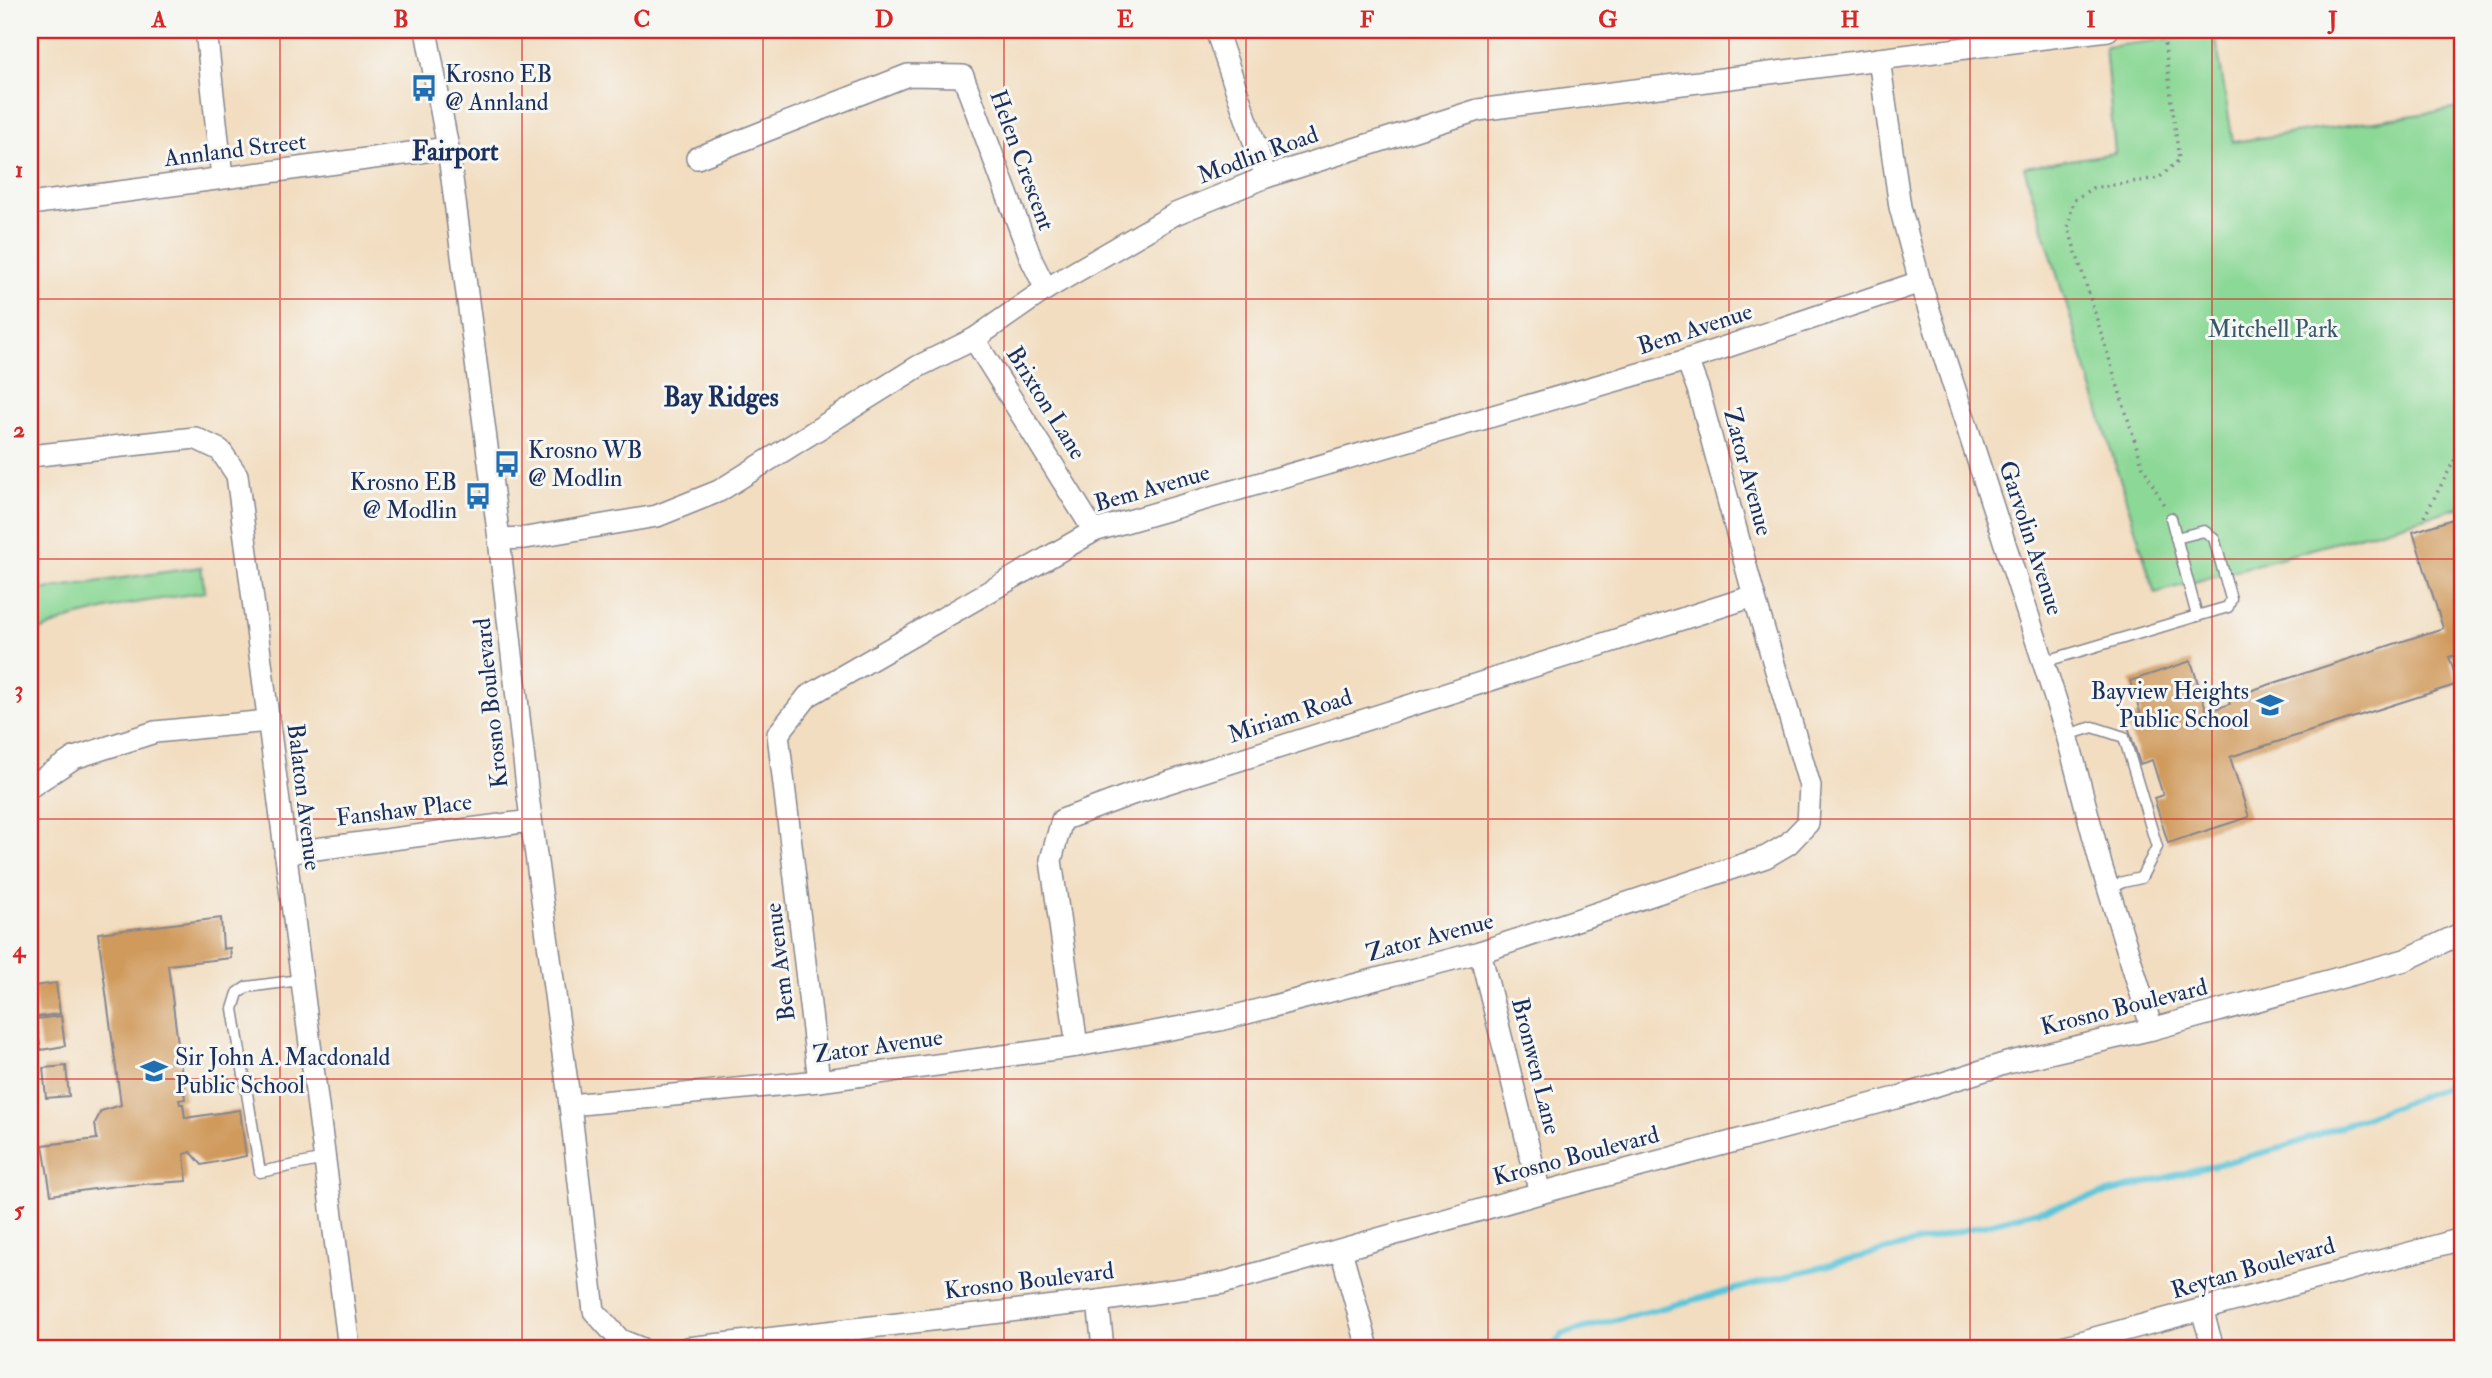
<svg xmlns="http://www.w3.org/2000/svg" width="2492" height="1378" viewBox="0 0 2492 1378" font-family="'IM FELL Double Pica',serif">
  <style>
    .green { fill: #8cd896; stroke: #54847a; stroke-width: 2 }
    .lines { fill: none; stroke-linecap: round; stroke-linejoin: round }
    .stream { stroke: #5dc5d9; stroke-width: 6 }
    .building { fill: #d09a5b }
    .lane-casing { stroke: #86868f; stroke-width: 13 }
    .street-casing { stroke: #86868f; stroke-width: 24 }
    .path { stroke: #86868f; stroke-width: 3.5; stroke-dasharray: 2 5; stroke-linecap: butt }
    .lane { stroke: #fff; stroke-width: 10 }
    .street { stroke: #fff; stroke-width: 21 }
    .grid { fill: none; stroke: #d62828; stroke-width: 2; stroke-opacity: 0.55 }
    .labels { text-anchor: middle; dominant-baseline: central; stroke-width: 6; stroke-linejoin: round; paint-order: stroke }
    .poi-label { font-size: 24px; fill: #1b2f5e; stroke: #f6f6f2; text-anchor: start }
    .street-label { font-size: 24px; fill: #1b2f5e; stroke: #f6f6f2 }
    .park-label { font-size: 24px; fill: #37596c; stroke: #f6f6f2 }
    .neighbourhood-label { font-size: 26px; font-weight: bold; fill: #1b2f5e; stroke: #f6f6f2 }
    .neatline { fill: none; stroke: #d62828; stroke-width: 2.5 }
    .grid-label { font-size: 23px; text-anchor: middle; font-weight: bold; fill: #d62828 }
  </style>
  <rect width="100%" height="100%" fill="#f6f6f2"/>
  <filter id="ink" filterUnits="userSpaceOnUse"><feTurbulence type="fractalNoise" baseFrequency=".0143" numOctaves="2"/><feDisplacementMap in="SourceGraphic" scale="14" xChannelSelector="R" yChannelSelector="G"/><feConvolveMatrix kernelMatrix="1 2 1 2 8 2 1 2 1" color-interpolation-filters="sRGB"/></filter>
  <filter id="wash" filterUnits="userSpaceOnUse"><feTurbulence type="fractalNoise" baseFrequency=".00686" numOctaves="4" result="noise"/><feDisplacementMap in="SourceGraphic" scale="28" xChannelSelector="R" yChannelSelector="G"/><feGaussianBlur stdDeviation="1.57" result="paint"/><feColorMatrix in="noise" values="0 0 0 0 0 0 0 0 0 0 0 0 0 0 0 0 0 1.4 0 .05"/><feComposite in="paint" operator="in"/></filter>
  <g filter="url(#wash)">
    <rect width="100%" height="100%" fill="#f2ddc0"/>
    <g class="green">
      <path d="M2215,33L2233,142L2462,108V507L2155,593L2024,167L2115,153L2105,47Z"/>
      <path d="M201,567L205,592L123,605L71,618L30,635V591Z"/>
    </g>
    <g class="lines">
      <path class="stream" d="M1552,1348L1562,1334L2285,1147L2462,1081"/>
    </g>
    <g id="blocks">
      <g class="building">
        <path d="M2462,516V653L2449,657L2458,684L2230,757L2249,817L2168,843L2154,798L2163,795L2152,760L2140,764L2126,720L2141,715L2130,681L2191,661L2207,712L2230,704L2228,698L2443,628L2413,532Z"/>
        <path d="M221,918L223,949L230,948L231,958L168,965L185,1099L179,1100L180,1104H183L185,1118L240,1110L246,1156L202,1165L191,1152L184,1154L187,1181L116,1186L51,1195L43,1145L97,1139L95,1123L101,1111L121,1105L98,933Z"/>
        <path d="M56,983L60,1014L37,1017L33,986Z"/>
        <path d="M61,1016L65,1046L41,1050L36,1019Z"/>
        <path d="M66,1066L69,1096L46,1098L43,1068Z"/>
      </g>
    </g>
  </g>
  <g filter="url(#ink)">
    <use href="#blocks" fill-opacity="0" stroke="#86868f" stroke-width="2"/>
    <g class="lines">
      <defs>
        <g id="lane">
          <path d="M2176,538L2204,531L2214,538L2231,599L2228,607L2197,616"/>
          <path d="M2043,662L2197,616L2171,518"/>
          <path d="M2067,735L2093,727L2124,737L2157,847L2141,878L2123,882L2110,888"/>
          <path d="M300,980L247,987L238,993L233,1009L260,1172L325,1159"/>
        </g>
        <g id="street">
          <path d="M206,30L222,177"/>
          <path d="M426,30L448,148L499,539L528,796L570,1105L594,1311L620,1340L640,1348"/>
          <path d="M1216,30L1266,177"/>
          <path d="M1879,59L1900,207L1920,282L2067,735L2101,865L2152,1029"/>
          <path d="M697,158L908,75L963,76L1032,261L1046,289"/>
          <path d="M30,204L448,148"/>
          <path d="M974,339L1094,531"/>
          <path d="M30,456L195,438L220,450L237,475L349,1348"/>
          <path d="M499,539L526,538L657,516L719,491L919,366L974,339L1046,289L1175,214L1266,177L1478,110L2108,30"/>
          <path d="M30,787L74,758L155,732L268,721"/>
          <path d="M285,853L531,821"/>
          <path d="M1480,952L1540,1193"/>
          <path d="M1077,1046L1051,860L1062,820L1132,794L1754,596"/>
          <path d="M819,1081L778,734L808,696L1094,531L1687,360L1920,282"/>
          <path d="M570,1105L819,1081L1077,1046L1220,1020L1480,952L1766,857L1788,844L1808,823L1810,786L1754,596L1698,389L1687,360"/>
          <path d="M1341,1250L1368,1348"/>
          <path d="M1098,1301L1103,1348"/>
          <path d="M2202,1310L2213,1348"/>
          <path d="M687,1348L1098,1301L1223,1283L1540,1193L1896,1098L2007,1063L2152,1029L2405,960L2462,933"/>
          <path d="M2058,1348L2462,1239"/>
        </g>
      </defs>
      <use href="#lane" class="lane-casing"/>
      <use href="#street" class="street-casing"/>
      <g class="path">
        <path d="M2163,30L2179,160L2159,178L2092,188L2073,201L2068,227L2143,467L2165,507"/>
        <path d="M2424,517L2460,450L2462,438"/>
      </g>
      <use href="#lane" class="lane"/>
      <use href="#street" class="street"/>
    </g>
  </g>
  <path class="grid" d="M280,30V1348M522,30V1348M763,30V1348M1004,30V1348M1246,30V1348M1488,30V1348M1729,30V1348M1970,30V1348M2212,30V1348M30,299H2462M30,559H2462M30,819H2462M30,1079H2462"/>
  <defs>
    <symbol id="bus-bare" viewBox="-9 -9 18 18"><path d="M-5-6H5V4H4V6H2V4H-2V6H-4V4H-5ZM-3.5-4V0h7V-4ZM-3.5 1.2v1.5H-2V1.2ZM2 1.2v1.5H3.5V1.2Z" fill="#1f6fb2" stroke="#f6f6f2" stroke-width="2.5" paint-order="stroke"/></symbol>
    <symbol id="school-bare" viewBox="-9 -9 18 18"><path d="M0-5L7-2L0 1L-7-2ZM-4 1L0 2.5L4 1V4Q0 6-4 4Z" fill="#1f6fb2" stroke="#f6f6f2" stroke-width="2.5" paint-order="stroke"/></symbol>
  </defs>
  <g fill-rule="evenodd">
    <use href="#bus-bare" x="405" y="69" width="38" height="38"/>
    <use href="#bus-bare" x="488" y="445" width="38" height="38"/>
    <use href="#bus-bare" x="459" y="477" width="38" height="38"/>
    <use href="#school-bare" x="2251" y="686" width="38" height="38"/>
    <use href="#school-bare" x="135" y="1052" width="38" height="38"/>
  </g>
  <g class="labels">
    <g class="poi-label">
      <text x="445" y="74">Krosno EB<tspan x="445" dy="28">@ Annland</tspan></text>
      <text x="528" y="450">Krosno WB<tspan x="528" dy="28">@ Modlin</tspan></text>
      <text x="457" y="482" text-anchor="end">Krosno EB<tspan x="457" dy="28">@ Modlin</tspan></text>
      <text x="2249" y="691" text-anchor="end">Bayview Heights<tspan x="2249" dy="28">Public School</tspan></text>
      <text x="175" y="1057">Sir John A. Macdonald<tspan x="175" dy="28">Public School</tspan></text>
    </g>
    <g class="street-label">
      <text transform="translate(235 150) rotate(-7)">Annland Street</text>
      <text transform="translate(1258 155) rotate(-20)">Modlin Road</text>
      <text transform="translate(1022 160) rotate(70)">Helen Crescent</text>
      <text transform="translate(1695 329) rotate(-18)">Bem Avenue</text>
      <text transform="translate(1046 403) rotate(58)">Brixton Lane</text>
      <text transform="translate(1748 472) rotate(75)">Zator Avenue</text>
      <text transform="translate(1152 488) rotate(-16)">Bem Avenue</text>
      <text transform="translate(2031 538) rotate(72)">Garvolin Avenue</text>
      <text transform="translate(491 703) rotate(-96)">Krosno Boulevard</text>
      <text transform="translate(1290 716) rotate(-18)">Miriam Road</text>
      <text transform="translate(304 797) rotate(83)">Balaton Avenue</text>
      <text transform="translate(404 810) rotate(-7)">Fanshaw Place</text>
      <text transform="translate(1430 937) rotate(-15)">Zator Avenue</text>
      <text transform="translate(780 962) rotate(-97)">Bem Avenue</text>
      <text transform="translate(2124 1007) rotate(-14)">Krosno Boulevard</text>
      <text transform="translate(878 1046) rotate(-8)">Zator Avenue</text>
      <text transform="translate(1536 1066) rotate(76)">Bronwen Lane</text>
      <text transform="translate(1576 1156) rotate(-15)">Krosno Boulevard</text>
      <text transform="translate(2253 1268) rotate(-16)">Reytan Boulevard</text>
      <text transform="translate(1029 1281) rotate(-7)">Krosno Boulevard</text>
    </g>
    <g class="park-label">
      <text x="2273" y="329">Mitchell Park</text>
    </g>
    <g class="neighbourhood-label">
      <text x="455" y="152">Fairport</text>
      <text x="721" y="398">Bay Ridges</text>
    </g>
  </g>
  <rect width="2492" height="1378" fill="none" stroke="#f6f6f2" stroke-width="77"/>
  <rect x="38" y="38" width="2416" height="1302" class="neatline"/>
  <g class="grid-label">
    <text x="159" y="27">A</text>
    <text x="401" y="27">B</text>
    <text x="642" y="27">C</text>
    <text x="884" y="27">D</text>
    <text x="1125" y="27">E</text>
    <text x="1367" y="27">F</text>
    <text x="1608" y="27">G</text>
    <text x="1850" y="27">H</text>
    <text x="2091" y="27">I</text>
    <text x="2333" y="27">J</text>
    <text x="19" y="177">1</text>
    <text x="19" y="437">2</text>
    <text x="19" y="697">3</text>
    <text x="19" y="957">4</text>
    <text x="19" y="1217">5</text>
  </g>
</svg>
